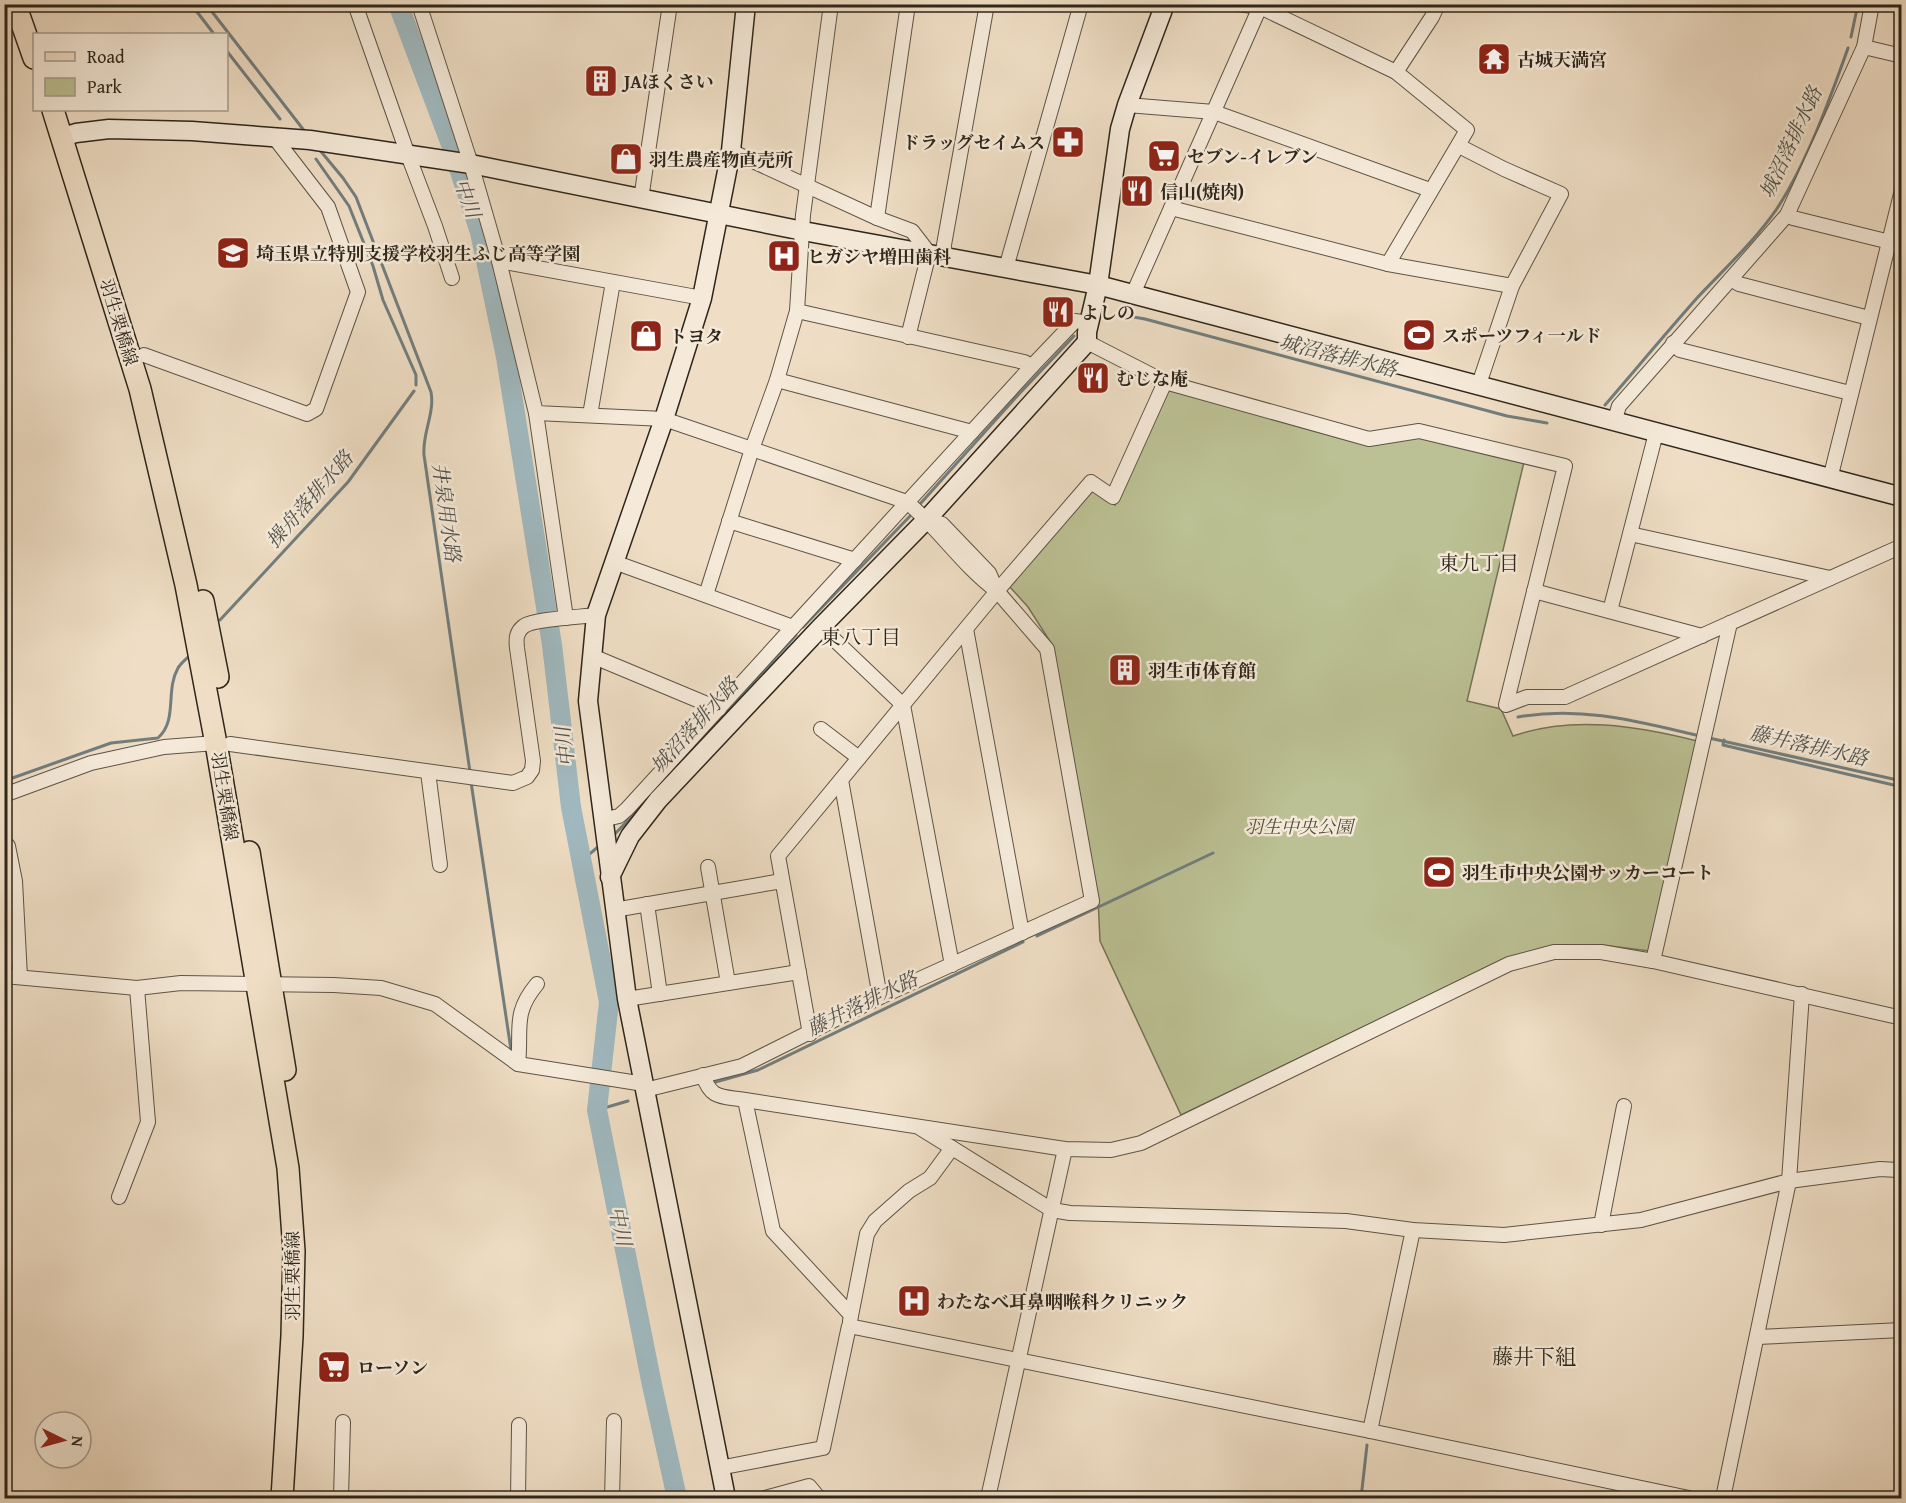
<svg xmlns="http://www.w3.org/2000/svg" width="1906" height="1503" viewBox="0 0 1906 1503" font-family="'Gentium Book Plus','Noto Serif JP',serif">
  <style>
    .green { fill: #bbc194; stroke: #747458; stroke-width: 1.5 }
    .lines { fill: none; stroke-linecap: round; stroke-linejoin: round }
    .stream { stroke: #727e7e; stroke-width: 3 }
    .river { stroke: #a0b9c0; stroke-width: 20 }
    .street-casing { stroke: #5e5446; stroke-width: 16 }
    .secondary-casing { stroke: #2e261b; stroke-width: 21 }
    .primary-casing { stroke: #2e261b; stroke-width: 24 }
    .street { stroke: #f5ead9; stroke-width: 14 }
    .secondary { stroke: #f5ead9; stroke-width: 18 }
    .primary { stroke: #efdec5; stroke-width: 21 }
    .labels { text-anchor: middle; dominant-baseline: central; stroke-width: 5; stroke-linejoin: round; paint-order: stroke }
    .poi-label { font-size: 18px; font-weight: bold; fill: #2e261b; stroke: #f5ead9; text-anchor: start }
    .street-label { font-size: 18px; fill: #2e261b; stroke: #f5ead9 }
    .park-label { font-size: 18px; font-style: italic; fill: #514d39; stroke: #f5ead9 }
    .water-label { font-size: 20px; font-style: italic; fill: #50524d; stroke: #f5ead9 }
    .neighbourhood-label { font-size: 20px; fill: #2e261b; stroke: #f5ead9 }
    .quarter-label { font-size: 21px; fill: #2e261b; stroke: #f5ead9 }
  </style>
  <rect width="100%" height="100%" fill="#efdec5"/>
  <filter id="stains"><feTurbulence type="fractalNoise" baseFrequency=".00333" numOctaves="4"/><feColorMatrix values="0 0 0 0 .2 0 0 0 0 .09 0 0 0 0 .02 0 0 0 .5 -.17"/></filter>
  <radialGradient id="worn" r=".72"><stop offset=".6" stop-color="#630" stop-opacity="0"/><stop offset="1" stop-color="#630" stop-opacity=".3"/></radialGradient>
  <path class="green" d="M1169,388L1368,443L1418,436L1524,462L1467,701L1501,709L1513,736C1572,715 1638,726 1697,741L1649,951L1602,945H1555L1506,958L1181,1115L1100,941L1098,898L1053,646L1028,607L1009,586L1093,489L1115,505Z"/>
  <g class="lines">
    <g class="stream">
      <path d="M191,4L214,34"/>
      <path d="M206,4L306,133"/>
      <path d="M1851,37L1858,4"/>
      <path d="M226,50L280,119"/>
      <path d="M318,148L343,178L356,197L431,392C435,413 422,434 424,455L470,772"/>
      <path d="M316,159L349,206L373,266L383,300L416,375V385"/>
      <path d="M1122,315L1145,319L1507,416L1547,423"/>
      <path d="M1605,405C1636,369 1666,333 1697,298C1724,269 1753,243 1776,210C1806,165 1830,99 1848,48"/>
      <path d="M920,504L1018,395L1074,336"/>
      <path d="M220,620L348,482L414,391"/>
      <path d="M803,627L912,514"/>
      <path d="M1518,717C1581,706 1636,721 1696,735"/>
      <path d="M1709,738L1902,781"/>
      <path d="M1724,740L1723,745L1902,787"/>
      <path d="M680,763L796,635"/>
      <path d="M4,781L111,743L158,738C178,720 165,691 178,668C180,664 185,660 188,657"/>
      <path d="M471,782L511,1050"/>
      <path d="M614,835L648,799"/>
      <path d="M581,861L598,847"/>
      <path d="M1037,936L1213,853"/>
      <path d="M712,1083L758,1070L1023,942"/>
      <path d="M597,1110L628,1101"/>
      <path d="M1361,1498L1367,1445"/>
    </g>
    <path class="river" d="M398,4L452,147L480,232L506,357L552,645L571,807L609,1002L597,1110L652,1385L677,1498"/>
    <defs>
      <g id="street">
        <path d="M355,4L408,155L435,226L452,278"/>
        <path d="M419,4L471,164L499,261L536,413L664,419L907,502C939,529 963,566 997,591L989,573L942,524L927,519"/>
        <path d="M1238,4L1260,7L1396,72L1467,130L1388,264"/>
        <path d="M1864,47L1902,56"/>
        <path d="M1396,72L1432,17L1438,4"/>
        <path d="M1127,105L1214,112L1430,190"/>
        <path d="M1459,146L1504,169L1561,194L1512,286L1478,387"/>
        <path d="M731,151L877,218L912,231L929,253L908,337"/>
        <path d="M641,199L670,4"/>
        <path d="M1171,208L1388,264L1512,286"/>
        <path d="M1787,215L1793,218L1902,245"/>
        <path d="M877,218L908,4"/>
        <path d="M942,256L987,4"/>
        <path d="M499,261L702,298"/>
        <path d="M1006,268L1081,4"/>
        <path d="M1731,279L1739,284L1869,318"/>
        <path d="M1133,294L1260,7"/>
        <path d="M797,311L1024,362L1032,366L1075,321L1089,323"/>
        <path d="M1087,342L1165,382L1369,439L1419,431L1565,466L1506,705L1527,697H1565L1902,546"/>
        <path d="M1673,343L1680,350L1850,393"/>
        <path d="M144,355L307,414L316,409L358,292L328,207L274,137"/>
        <path d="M777,380L972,432"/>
        <path d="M536,413L566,618"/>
        <path d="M590,415L613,282"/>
        <path d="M1614,422L1619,406L1787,215L1864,47L1872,4"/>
        <path d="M1830,479L1902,190"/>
        <path d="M729,521L855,560"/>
        <path d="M1630,534L1830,578"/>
        <path d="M614,562L793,627L1032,366"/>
        <path d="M1534,591L1702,636"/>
        <path d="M706,595L752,449L777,380L797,311L803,215L831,4"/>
        <path d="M1610,611L1656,433"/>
        <path d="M821,627L903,705L952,965"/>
        <path d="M966,629L1022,933"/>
        <path d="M592,656L719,709"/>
        <path d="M821,729L859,758"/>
        <path d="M230,744L513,783L527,777L532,770L533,761L517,648C516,639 516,632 524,626C534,619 581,617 596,615"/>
        <path d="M428,772L440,865"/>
        <path d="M841,780L880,997"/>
        <path d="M4,795L91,763L164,747L216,743"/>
        <path d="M602,820L619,816L627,809L793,627"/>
        <path d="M4,841L8,846L15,881L20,977"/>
        <path d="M708,867L728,983"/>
        <path d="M647,904L660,994"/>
        <path d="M614,910L782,881"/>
        <path d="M1653,961L1730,623"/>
        <path d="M4,976L137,988L181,983L334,985L381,988L435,1004L518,1064L644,1084"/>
        <path d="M627,999L799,972"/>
        <path d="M810,1034L778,856L997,591L1091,482L1113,497L1165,382"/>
        <path d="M518,1064C522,1029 512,1014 537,984"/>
        <path d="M703,1075C711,1100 722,1096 745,1100L1065,1149L1111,1150L1141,1143L1509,964L1554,952H1601L1653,961L1902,1018"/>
        <path d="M645,1090L742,1066L880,997L1092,901L1047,649L997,591"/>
        <path d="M745,1100L773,1231L851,1315"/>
        <path d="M920,1128L1052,1210L1070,1213L1346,1221L1413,1230L1504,1235L1641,1220L1789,1181L1880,1169L1898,1170"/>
        <path d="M119,1197L148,1122L137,988"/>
        <path d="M1601,1225L1624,1106"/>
        <path d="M850,1321L867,1234L875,1221L909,1191L930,1178L952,1148"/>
        <path d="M1757,1337L1902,1330"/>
        <path d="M1370,1431L1413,1230"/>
        <path d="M719,1468L823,1448L849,1326L1370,1431L1689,1498"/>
        <path d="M341,1498L343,1422"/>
        <path d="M518,1498L519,1425"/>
        <path d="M612,1498L614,1421"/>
        <path d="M765,1498L809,1486L819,1498"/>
        <path d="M988,1498L1065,1149"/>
        <path d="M1723,1498L1789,1181L1802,994"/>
      </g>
      <g id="secondary">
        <path d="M63,137L76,133L109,129L192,131L310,140L471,164L803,231L1098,285L1902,497"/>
        <path d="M610,877L630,836L658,800L821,627L927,519L1087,342V332L1098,285L1120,129L1127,105L1165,4"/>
        <path d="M726,1498L627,999L588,701L596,615L664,419L702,298L731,151L746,4"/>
      </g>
      <g id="primary">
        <path d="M15,4L34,58"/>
        <path d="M53,110L140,389L186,585L217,749L288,1168L294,1251L292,1336L282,1498"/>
        <path d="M203,601L218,677"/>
        <path d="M249,852L285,1070"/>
      </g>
    </defs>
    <use href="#street" class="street-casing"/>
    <use href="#secondary" class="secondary-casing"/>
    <use href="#primary" class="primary-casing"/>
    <use href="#street" class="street"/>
    <use href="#secondary" class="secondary"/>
    <use href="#primary" class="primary"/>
  </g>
  <defs>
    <symbol id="temple-square" viewBox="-11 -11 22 22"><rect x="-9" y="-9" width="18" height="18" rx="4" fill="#8f2418" stroke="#f5ead9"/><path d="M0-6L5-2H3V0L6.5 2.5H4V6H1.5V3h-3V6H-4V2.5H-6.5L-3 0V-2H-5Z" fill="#fff"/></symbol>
    <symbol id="building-square" viewBox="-11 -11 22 22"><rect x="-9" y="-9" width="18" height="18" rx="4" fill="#8f2418" stroke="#f5ead9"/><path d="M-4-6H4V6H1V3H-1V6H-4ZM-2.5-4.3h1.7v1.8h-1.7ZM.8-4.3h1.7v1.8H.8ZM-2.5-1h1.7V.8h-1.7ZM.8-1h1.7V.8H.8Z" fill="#fff"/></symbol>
    <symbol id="pharmacy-square" viewBox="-11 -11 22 22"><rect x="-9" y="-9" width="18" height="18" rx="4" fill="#8f2418" stroke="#f5ead9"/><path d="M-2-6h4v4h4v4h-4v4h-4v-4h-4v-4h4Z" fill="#fff"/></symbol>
    <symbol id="supermarket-square" viewBox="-11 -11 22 22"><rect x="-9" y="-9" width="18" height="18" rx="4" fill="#8f2418" stroke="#f5ead9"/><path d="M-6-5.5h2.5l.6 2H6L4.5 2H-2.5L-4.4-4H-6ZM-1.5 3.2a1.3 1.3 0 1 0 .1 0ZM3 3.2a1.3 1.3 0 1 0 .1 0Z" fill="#fff"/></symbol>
    <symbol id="shop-square" viewBox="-11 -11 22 22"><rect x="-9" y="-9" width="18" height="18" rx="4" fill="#8f2418" stroke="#f5ead9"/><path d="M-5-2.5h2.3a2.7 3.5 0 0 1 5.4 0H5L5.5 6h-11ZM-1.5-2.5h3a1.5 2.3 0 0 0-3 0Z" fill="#fff"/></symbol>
    <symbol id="restaurant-square" viewBox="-11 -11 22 22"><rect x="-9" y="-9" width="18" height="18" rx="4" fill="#8f2418" stroke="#f5ead9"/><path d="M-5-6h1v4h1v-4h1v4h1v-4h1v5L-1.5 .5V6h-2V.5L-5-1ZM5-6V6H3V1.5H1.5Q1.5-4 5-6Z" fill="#fff"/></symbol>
    <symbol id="school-square" viewBox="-11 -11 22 22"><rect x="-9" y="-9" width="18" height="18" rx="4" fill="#8f2418" stroke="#f5ead9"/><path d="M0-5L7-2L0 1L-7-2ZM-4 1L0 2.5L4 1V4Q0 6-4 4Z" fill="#fff"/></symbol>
    <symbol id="hospital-square" viewBox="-11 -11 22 22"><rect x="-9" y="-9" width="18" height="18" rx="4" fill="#8f2418" stroke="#f5ead9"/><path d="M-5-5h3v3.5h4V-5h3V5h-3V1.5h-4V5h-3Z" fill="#fff"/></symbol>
    <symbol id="stadium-square" viewBox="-11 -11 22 22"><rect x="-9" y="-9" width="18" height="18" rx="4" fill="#8f2418" stroke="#f5ead9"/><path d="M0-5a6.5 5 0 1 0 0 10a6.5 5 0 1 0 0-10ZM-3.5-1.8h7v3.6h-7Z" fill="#fff"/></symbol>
  </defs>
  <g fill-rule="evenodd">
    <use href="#temple-square" x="1475" y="40" width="38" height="38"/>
    <use href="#building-square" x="582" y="62" width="38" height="38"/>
    <use href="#pharmacy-square" x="1049" y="123" width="38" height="38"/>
    <use href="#supermarket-square" x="1145" y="137" width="38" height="38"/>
    <use href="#shop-square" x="607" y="140" width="38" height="38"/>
    <use href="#restaurant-square" x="1118" y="172" width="38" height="38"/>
    <use href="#school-square" x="214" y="234" width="38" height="38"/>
    <use href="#hospital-square" x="765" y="237" width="38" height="38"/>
    <use href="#restaurant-square" x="1039" y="293" width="38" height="38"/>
    <use href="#stadium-square" x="1400" y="316" width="38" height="38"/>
    <use href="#shop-square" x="627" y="317" width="38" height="38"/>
    <use href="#restaurant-square" x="1074" y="359" width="38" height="38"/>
    <use href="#building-square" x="1106" y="651" width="38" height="38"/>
    <use href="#stadium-square" x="1420" y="853" width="38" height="38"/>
    <use href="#hospital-square" x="895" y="1282" width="38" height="38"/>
    <use href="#supermarket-square" x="315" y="1348" width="38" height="38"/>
  </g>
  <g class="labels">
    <g class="poi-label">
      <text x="1517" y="59">古城天満宮</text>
      <text x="624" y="81">JAほくさい</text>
      <text x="1045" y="142" text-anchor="end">ドラッグセイムス</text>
      <text x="1187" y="156">セブン-イレブン</text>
      <text x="649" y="159">羽生農産物直売所</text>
      <text x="1160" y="191">信山(焼肉)</text>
      <text x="256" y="253">埼玉県立特別支援学校羽生ふじ高等学園</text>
      <text x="807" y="256">ヒガシヤ増田歯科</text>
      <text x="1081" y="312">よしの</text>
      <text x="1442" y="335">スポーツフィ一ルド</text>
      <text x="669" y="336">トヨタ</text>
      <text x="1116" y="378">むじな庵</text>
      <text x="1148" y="670">羽生市体育館</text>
      <text x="1462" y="872">羽生市中央公園サッカーコート</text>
      <text x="937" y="1301">わたなべ耳鼻咽喉科クリニック</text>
      <text x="357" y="1367">ローソン</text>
    </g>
    <g class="street-label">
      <text transform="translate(119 322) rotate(73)">羽生栗橋線</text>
      <text transform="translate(225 796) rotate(81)">羽生栗橋線</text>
      <text transform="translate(292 1276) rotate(-90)">羽生栗橋線</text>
    </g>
    <g class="park-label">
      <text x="1299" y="826">羽生中央公園</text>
    </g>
    <g class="water-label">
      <text transform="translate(1790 142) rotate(-65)">城沼落排水路</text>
      <text transform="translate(468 198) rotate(70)">中川</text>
      <text transform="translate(1338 355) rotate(14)">城沼落排水路</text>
      <text transform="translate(309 499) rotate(-49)">操舟落排水路</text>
      <text transform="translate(447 512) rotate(82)">井泉用水路</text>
      <text transform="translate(694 725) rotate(-48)">城沼落排水路</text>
      <text transform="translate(1809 745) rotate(13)">藤井落排水路</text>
      <text transform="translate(564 747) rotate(-97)">中川</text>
      <text transform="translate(862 1003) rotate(-26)">藤井落排水路</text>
      <text transform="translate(621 1226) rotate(78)">中川</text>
    </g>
    <g class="neighbourhood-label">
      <text x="1479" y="562">東九丁目</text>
      <text x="861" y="636">東八丁目</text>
    </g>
    <g class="quarter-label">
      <text x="1534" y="1356">藤井下組</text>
    </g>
  </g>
  <rect width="1906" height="1503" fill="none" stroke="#efdec5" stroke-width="24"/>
  <rect x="6" y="6" width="1894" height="1491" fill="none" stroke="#2e261b" stroke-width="3"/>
  <rect x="12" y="12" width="1882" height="1479" fill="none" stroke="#2e261b" stroke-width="1.5"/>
  <rect x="33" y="33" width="195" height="78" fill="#f5ead9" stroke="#a59c8d" stroke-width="1.5"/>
  <rect x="45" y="52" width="30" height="9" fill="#efdec5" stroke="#a59c8d" stroke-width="1.5"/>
  <text x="87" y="63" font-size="18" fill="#2e261b">Road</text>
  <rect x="45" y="78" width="30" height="18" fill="#bbc194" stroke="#a59c8d" stroke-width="1.5"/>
  <text x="87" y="93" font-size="18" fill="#2e261b">Park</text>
  <g transform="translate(63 1440) rotate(95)"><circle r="28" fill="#f5ead9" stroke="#a59c8d" stroke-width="1.5"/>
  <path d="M0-4.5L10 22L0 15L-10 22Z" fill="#8f2418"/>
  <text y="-9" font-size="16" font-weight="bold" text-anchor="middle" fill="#2e261b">N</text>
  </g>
  <rect width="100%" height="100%" filter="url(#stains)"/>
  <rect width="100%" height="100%" fill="url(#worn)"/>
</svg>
